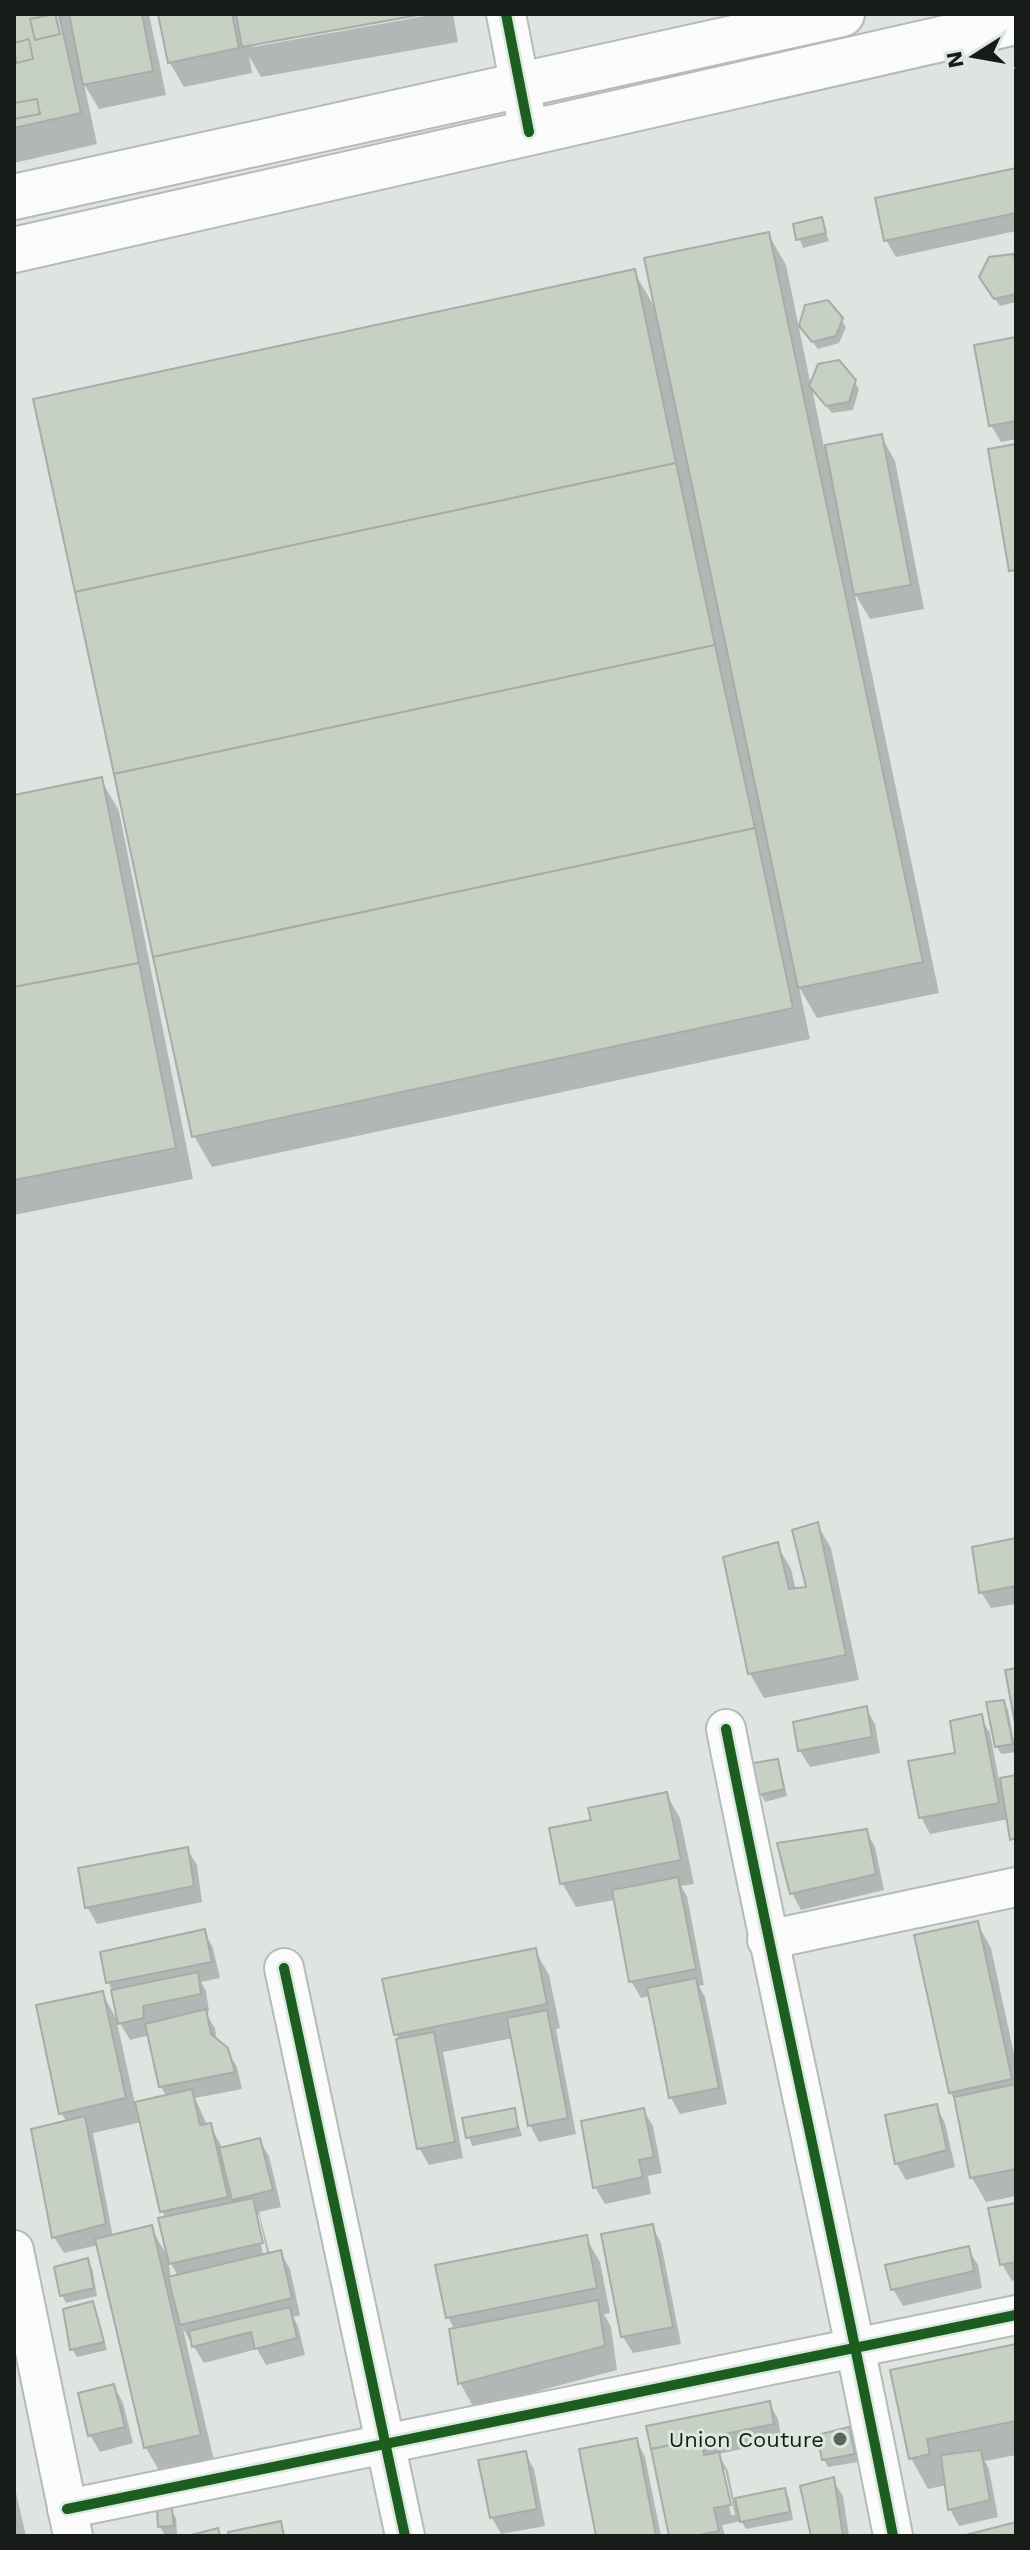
<svg xmlns="http://www.w3.org/2000/svg" width="1030" height="2550" viewBox="0 0 1030 2550" font-family="'Work Sans',sans-serif">
  <style>
    .shadow { fill: #0003; fill-rule: evenodd }
    .building { fill: #c6d0c3; stroke: #a8aca8; stroke-width: 2 }
    .lines { fill: none; stroke-linecap: round; stroke-linejoin: round }
    .minor-casing { stroke: #b5bbb8; stroke-width: 42 }
    .major-casing { stroke: #b5bbb8; stroke-width: 48 }
    .minor { stroke: #fafbfa; stroke-width: 38 }
    .major { stroke: #fafbfa; stroke-width: 44 }
    .cycleway-casing { stroke: #dbe8e0; stroke-width: 15 }
    .cycleway { stroke: #1b5e20; stroke-width: 10 }
    .poi-dot { fill: #5c625e; stroke: #dbe8e0; stroke-width: 3 }
    .labels { text-anchor: middle; dominant-baseline: central; stroke-width: 6; stroke-linejoin: round; paint-order: stroke }
    .poi-label { font-size: 22px; fill: #161b18; stroke: #dbe8e0; text-anchor: end }
  </style>
  <rect width="100%" height="100%" fill="#dee5e1"/>
  <g class="shadow">
    <path d="M14,14H149L166,95L99,109L84,84L97,144L14,163Z"/>
    <path d="M160,14H413L252,43V47L436,14H453L458,42L261,77L249,56L252,73L184,87L170,63Z"/>
    <path d="M1016,171V231L896,257L886,240Z"/>
    <path d="M821,220L829,241L803,248L795,226Z"/>
    <path d="M768,234L786,265L811,386L854,381L859,389L853,410L832,413L812,388L824,447L881,436L895,461L924,609L870,619L855,594L939,993L817,1018L799,987L810,1039L212,1167L194,1136L634,272L657,311Z"/>
    <path d="M1016,263V302L1000,306L986,286Z"/>
    <path d="M841,319L846,327L839,343L818,349L806,334Z"/>
    <path d="M1016,339V439L1001,442L991,425Z"/>
    <path d="M101,780L119,811L193,1179L14,1215V797Z"/>
    <path d="M817,1524L831,1548L859,1680L764,1698L750,1674L777,1545L791,1569L796,1590L808,1588Z"/>
    <path d="M1016,1540V1604L991,1608L981,1592Z"/>
    <path d="M1003,1702L1008,1710L1016,1752L1001,1754L997,1747L989,1704Z"/>
    <path d="M866,1708L875,1724L880,1753L810,1767L800,1751L795,1724Z"/>
    <path d="M980,1717L990,1733L999,1780L1016,1777V1845L1009,1819L930,1834L921,1817Z"/>
    <path d="M777,1761L781,1769L787,1796L765,1802L761,1794Z"/>
    <path d="M666,1794L680,1818L694,1884L681,1886L687,1896L704,1985L699,1986L705,1997L727,2104L680,2114L671,2098L650,1996L641,1998L631,1981L615,1900L576,1907L562,1883Z"/>
    <path d="M866,1831L875,1847L884,1890L801,1910L792,1893Z"/>
    <path d="M187,1849L197,1865L202,1902L97,1924L87,1907Z"/>
    <path d="M977,1923L991,1948L1016,2063V2196L986,2202L972,2178L957,2104L950,2092Z"/>
    <path d="M204,1931L213,1948L220,1978L201,1982L206,1991L209,2011L205,2012L215,2028L217,2042L226,2049L237,2067L242,2089L195,2098L207,2125H210L223,2149L259,2140L269,2156L281,2207L259,2212L270,2255L280,2252L290,2269L300,2315L293,2317L298,2326L305,2355L266,2365L257,2349L204,2363L183,2329L214,2460L160,2472L146,2448L98,2245L64,2253L54,2237L67,2122L61,2113L102,1993L116,2018L135,2104L167,2097L161,2087L150,2035L130,2040L120,2023L114,1994L108,1982ZM142,2122L162,2211L166,2219L168,2257L151,2228L113,2237L93,2133ZM255,2215H259L267,2253L263,2254ZM168,2258L178,2276L171,2278Z"/>
    <path d="M535,1950L549,1975L560,2028L556,2029L576,2134L539,2142L530,2125L513,2038L443,2052L463,2158L429,2165L419,2148L400,2041L396,2034Z"/>
    <path d="M936,2106L945,2123L955,2167L906,2180L896,2163Z"/>
    <path d="M514,2110L522,2136L472,2146L464,2120Z"/>
    <path d="M643,2110L653,2126L662,2173L648,2176L651,2194L605,2204L595,2187Z"/>
    <path d="M1016,2205V2280L1012,2281L1002,2264Z"/>
    <path d="M652,2226L661,2243L681,2344L633,2353L623,2337L603,2235Z"/>
    <path d="M586,2238L600,2262L610,2313L604,2314L611,2327L617,2370L474,2408L460,2383L455,2330L448,2317Z"/>
    <path d="M968,2249L978,2265L982,2288L903,2306L893,2289Z"/>
    <path d="M87,2261L92,2268L97,2296L66,2303L62,2295Z"/>
    <path d="M92,2304L107,2350L77,2357L72,2349Z"/>
    <path d="M1016,2346V2455L985,2461L989,2469L998,2517L959,2526L950,2509L947,2485L928,2489L911,2458L892,2372Z"/>
    <path d="M114,2386L123,2403L133,2443L100,2452L90,2435Z"/>
    <path d="M769,2403L778,2419L782,2441L718,2454L728,2471L734,2500L784,2490L789,2498L793,2520L746,2529L741,2521L722,2525L725,2536H671L648,2427ZM721,2469H725L735,2515H731Z"/>
    <path d="M848,2429L858,2462L828,2467L824,2460Z"/>
    <path d="M636,2440L645,2457L661,2536H598Z"/>
    <path d="M525,2453L534,2469L545,2526L501,2534L492,2518Z"/>
    <path d="M833,2480L843,2496L849,2536H813Z"/>
    <path d="M14,2484L26,2536H14Z"/>
    <path d="M171,2510L176,2518L177,2534H164L160,2527Z"/>
  </g>
  <g class="building">
    <path d="M14,14H59L81,113L14,128Z"/>
    <path d="M55,14L60,34L35,40L30,19Z"/>
    <path d="M69,14H142L153,71L83,85Z"/>
    <path d="M158,14H232L239,48L168,63Z"/>
    <path d="M236,14H424L242,47Z"/>
    <path d="M29,39L33,59L16,63L14,43Z"/>
    <path d="M37,99L40,114L14,119V103Z"/>
    <path d="M1016,168V213L884,241L875,198Z"/>
    <path d="M822,217L826,233L796,240L793,224Z"/>
    <path d="M769,232L923,962L798,988L644,258Z"/>
    <path d="M1013,254L1016,260V294L994,299L979,277L989,257Z"/>
    <path d="M635,269L676,463L75,592L33,399Z"/>
    <path d="M828,300L843,318L836,336L812,342L799,326L805,305Z"/>
    <path d="M1016,337V421L989,426L974,345Z"/>
    <path d="M839,360L856,380L849,402L826,406L809,386L818,364Z"/>
    <path d="M882,434L911,585L854,595L825,445Z"/>
    <path d="M1016,444V570L1009,571L988,449Z"/>
    <path d="M676,463L715,645L114,774L75,592Z"/>
    <path d="M715,645L755,828L153,957L114,774Z"/>
    <path d="M102,777L139,963L14,987V795Z"/>
    <path d="M755,828L793,1008L192,1137L153,957Z"/>
    <path d="M139,963L176,1148L14,1180V987Z"/>
    <path d="M818,1522L846,1655L748,1674L723,1557L778,1542L789,1589L806,1587L792,1530Z"/>
    <path d="M1016,1538V1586L979,1593L972,1547Z"/>
    <path d="M1016,1668V1723H1015L1005,1670Z"/>
    <path d="M1004,1700L1013,1744L995,1747L986,1702Z"/>
    <path d="M867,1706L872,1737L798,1751L793,1722Z"/>
    <path d="M982,1714L999,1803L919,1818L908,1761L955,1753L950,1721Z"/>
    <path d="M778,1759L784,1789L759,1795L753,1763Z"/>
    <path d="M1016,1775V1838L1010,1840L1000,1778Z"/>
    <path d="M667,1792L681,1860L560,1884L549,1828L591,1820L588,1808Z"/>
    <path d="M867,1829L876,1874L790,1894L777,1843Z"/>
    <path d="M188,1847L194,1886L85,1908L78,1868Z"/>
    <path d="M678,1877L696,1969L629,1982L612,1890Z"/>
    <path d="M978,1921L1012,2079L949,2093L914,1935Z"/>
    <path d="M205,1929L212,1962L106,1983L100,1952Z"/>
    <path d="M536,1948L547,2004L394,2035L382,1979Z"/>
    <path d="M198,1972L201,1994L143,2006L144,2018L118,2024L111,1990Z"/>
    <path d="M696,1978L719,2088L669,2098L647,1988Z"/>
    <path d="M103,1991L126,2098L59,2114L36,2005Z"/>
    <path d="M206,2009L211,2034L228,2048L235,2072L159,2087L145,2024Z"/>
    <path d="M547,2010L568,2118L528,2126L507,2018Z"/>
    <path d="M434,2032L455,2142L417,2149L396,2039Z"/>
    <path d="M1016,2084V2169L970,2178L954,2097Z"/>
    <path d="M192,2089L200,2125L211,2123L228,2197L160,2212L135,2102Z"/>
    <path d="M937,2104L947,2150L895,2164L885,2115Z"/>
    <path d="M515,2108L518,2128L466,2138L462,2118Z"/>
    <path d="M644,2108L654,2157L639,2160L643,2177L593,2188L581,2121Z"/>
    <path d="M85,2116L106,2224L52,2238L31,2129Z"/>
    <path d="M260,2138L273,2190L232,2200L219,2148Z"/>
    <path d="M253,2198L263,2243L169,2264L158,2218Z"/>
    <path d="M1016,2203V2262L1000,2265L988,2208Z"/>
    <path d="M653,2224L673,2327L621,2337L601,2234Z"/>
    <path d="M152,2225L201,2435L144,2448L95,2239Z"/>
    <path d="M587,2235L597,2288L446,2318L435,2265Z"/>
    <path d="M969,2246L974,2271L891,2290L885,2265Z"/>
    <path d="M281,2250L292,2298L180,2325L168,2277Z"/>
    <path d="M88,2258L94,2288L60,2296L54,2267Z"/>
    <path d="M598,2300L605,2346L458,2384L449,2329Z"/>
    <path d="M93,2301L104,2342L70,2350L63,2309Z"/>
    <path d="M290,2307L297,2338L255,2349L251,2332L192,2347L189,2331Z"/>
    <path d="M1016,2344V2421L927,2439L930,2454L909,2459L890,2370Z"/>
    <path d="M114,2384L125,2427L88,2436L78,2393Z"/>
    <path d="M770,2401L774,2424L651,2449L646,2426Z"/>
    <path d="M849,2427L855,2454L822,2460L817,2435Z"/>
    <path d="M637,2438L656,2536H596L579,2449Z"/>
    <path d="M701,2439L704,2455L719,2452L731,2505L714,2508L719,2531L694,2536H669L651,2449Z"/>
    <path d="M981,2450L990,2500L948,2510L941,2455Z"/>
    <path d="M526,2451L537,2509L490,2518L478,2460Z"/>
    <path d="M834,2477L843,2536H811L800,2486Z"/>
    <path d="M785,2488L790,2512L740,2522L735,2498Z"/>
    <path d="M172,2508L174,2526L158,2527L157,2509Z"/>
    <path d="M281,2521L284,2536H229L228,2532Z"/>
    <path d="M1016,2522V2536H962Z"/>
    <path d="M218,2528L220,2536H187Z"/>
  </g>
  <g class="lines">
    <defs>
      <g id="minor">
        <path d="M506,14L529,132"/>
        <path d="M726,1729C779,1999 841,2266 893,2536"/>
        <path d="M767,1940L1016,1887"/>
        <path d="M284,1968L405,2536"/>
        <path d="M14,2250L73,2536"/>
        <path d="M67,2509L1016,2315"/>
      </g>
      <g id="major">
        <path d="M14,197L842,14"/>
        <path d="M14,250L1016,22"/>
      </g>
    </defs>
    <use href="#minor" class="minor-casing"/>
    <use href="#major" class="major-casing"/>
    <use href="#minor" class="minor"/>
    <use href="#major" class="major"/>
    <defs>
      <g id="cycleway">
        <path d="M506,14L529,132"/>
        <path d="M726,1729C779,1999 841,2266 893,2536"/>
        <path d="M284,1968L405,2536"/>
        <path d="M67,2509L1016,2315"/>
      </g>
    </defs>
    <use href="#cycleway" class="cycleway-casing"/>
    <use href="#cycleway" class="cycleway"/>
  </g>
  <circle class="poi-dot" cx="840" cy="2439" r="8"/>
  <g class="labels">
    <g class="poi-label">
      <text x="824" y="2439">Union Couture</text>
    </g>
  </g>
  <rect width="1030" height="2550" fill="none" stroke="#161b18" stroke-width="32"/>
  <g transform="translate(974 56) rotate(259)" stroke="#dbe8e0" stroke-width="6" paint-order="stroke">
  <path d="M0-6L14 30L0 20L-14 30Z" fill="#161b18"/>
  <text y="-12" font-size="22" font-weight="bold" text-anchor="middle" fill="#161b18">N</text>
  </g>
</svg>
